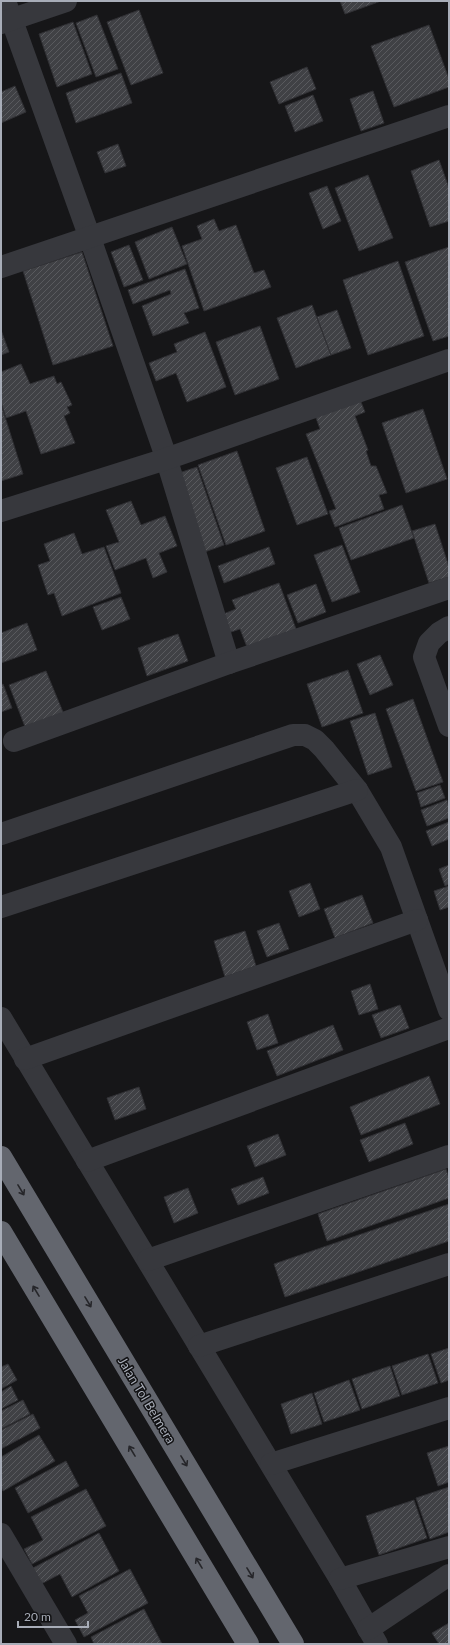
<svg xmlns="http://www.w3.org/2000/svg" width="450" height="1645" viewBox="0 0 450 1645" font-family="Lato,sans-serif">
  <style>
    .building { fill: url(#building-hatch); stroke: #303034 }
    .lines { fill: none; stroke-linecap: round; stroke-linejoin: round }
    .minor { stroke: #37383d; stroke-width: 22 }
    .highway { stroke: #63666e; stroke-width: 22 }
    .oneway { stroke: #26262a }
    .labels { text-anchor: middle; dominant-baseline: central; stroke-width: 3; stroke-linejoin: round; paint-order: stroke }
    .street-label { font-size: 13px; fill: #a8adb8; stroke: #111113 }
  </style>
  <defs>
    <pattern id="building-hatch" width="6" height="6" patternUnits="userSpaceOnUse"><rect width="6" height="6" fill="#404145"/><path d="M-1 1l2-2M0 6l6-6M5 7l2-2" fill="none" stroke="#595a5e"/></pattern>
  </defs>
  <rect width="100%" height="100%" fill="#161618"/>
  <g class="building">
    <path d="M340,1H381L345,14Z"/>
    <path d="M139,10L163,73L131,85L107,22Z"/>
    <path d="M97,15L118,69L96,77L76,23Z"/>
    <path d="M73,22L92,74L57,87L39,34Z"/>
    <path d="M429,25L449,79V87L394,107L371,46Z"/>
    <path d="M307,67L316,89L279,104L270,82Z"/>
    <path d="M121,73L132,103L76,123L66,93Z"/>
    <path d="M15,86L26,112L1,123V92Z"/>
    <path d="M373,91L384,123L361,131L350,99Z"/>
    <path d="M313,95L323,121L295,132L285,106Z"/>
    <path d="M118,144L126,166L105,173L97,152Z"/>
    <path d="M439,160L449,188V221L430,227L411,171Z"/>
    <path d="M368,175L393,238L359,251L335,188Z"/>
    <path d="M327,186L341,221L323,229L309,193Z"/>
    <path d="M214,219L219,231L236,225L254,273L264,270L271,287L204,311L182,246L202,239L197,226Z"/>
    <path d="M172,227L187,264L149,279L135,242Z"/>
    <path d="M129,245L143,280L124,287L111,252Z"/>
    <path d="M449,247V336L433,341L405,262Z"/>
    <path d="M82,252L113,346L53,365L23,271Z"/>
    <path d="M398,261L424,336L368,355L343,280Z"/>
    <path d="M185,269L199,308L184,313L189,323L153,336L142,306L171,294L170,290L133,304L128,290Z"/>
    <path d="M312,305L331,355L296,368L277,318Z"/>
    <path d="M337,310L351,348L331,355L317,317Z"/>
    <path d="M260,326L279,379L235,395L216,342Z"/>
    <path d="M1,330L9,352L1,355Z"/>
    <path d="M205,332L226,387L187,402L176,373L156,381L149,363L177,352L174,344Z"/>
    <path d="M21,364L30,384L54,376L57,384L61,382L72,405L67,407L70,413L64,416L75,443L41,454L26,411L6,418L1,402V372Z"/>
    <path d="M359,397L365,412L355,416L368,450L366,451L371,466H376L387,493L379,495L384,509L335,527L329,511L336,509L306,434L320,429L315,415Z"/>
    <path d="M1,404L23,474L1,481Z"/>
    <path d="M423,409L447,479L406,493L382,423Z"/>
    <path d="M237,451L265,531L226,545L198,465Z"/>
    <path d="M307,457L328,514L297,525L276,468Z"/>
    <path d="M197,467L224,545L199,554L173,475Z"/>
    <path d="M131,501L141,525L165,516L177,546L159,553L167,572L153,578L146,558L115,570L106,546L119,542L106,510Z"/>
    <path d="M402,505L414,538L351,560L339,528Z"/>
    <path d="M435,524L449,567V577L429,583L412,531Z"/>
    <path d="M74,533L82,554L104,547L121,593L62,616L54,593L48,595L38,565L50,561L44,544Z"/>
    <path d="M342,545L360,592L332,602L314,555Z"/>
    <path d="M269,547L275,564L224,583L218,566Z"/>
    <path d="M279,583L296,629L247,647L240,629L228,633L221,615L236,609L232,600Z"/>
    <path d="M316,584L326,612L298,623L287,595Z"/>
    <path d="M121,597L130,619L102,630L93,607Z"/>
    <path d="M27,623L37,650L1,663V633Z"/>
    <path d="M178,634L188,661L147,676L138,648Z"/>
    <path d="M380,655L393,685L370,695L357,664Z"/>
    <path d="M348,670L363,713L322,727L307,684Z"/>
    <path d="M46,671L65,717L27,732L9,685Z"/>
    <path d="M3,684L12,708L1,712V685Z"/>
    <path d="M413,699L443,782L416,791L386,709Z"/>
    <path d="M375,713L392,767L368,775L350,721Z"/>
    <path d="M440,785L445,798L421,807L417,793Z"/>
    <path d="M447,800L449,807V818L427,826L421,810Z"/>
    <path d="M449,822V839L432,846L426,831Z"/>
    <path d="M449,865V884L445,886L439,869Z"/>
    <path d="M310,883L320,909L299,917L289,891Z"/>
    <path d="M449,886V907L440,910L434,891Z"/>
    <path d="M362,895L373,923L335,938L324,909Z"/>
    <path d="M279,923L289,949L267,957L257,931Z"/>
    <path d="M245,931L256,966L225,977L214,941Z"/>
    <path d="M370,984L378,1009L359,1015L351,991Z"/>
    <path d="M400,1005L409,1028L381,1038L372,1015Z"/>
    <path d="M268,1014L278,1043L257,1050L247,1022Z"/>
    <path d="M333,1025L343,1050L277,1076L267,1051Z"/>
    <path d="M429,1076L440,1104L361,1135L350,1107Z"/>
    <path d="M139,1087L146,1109L115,1120L107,1098Z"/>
    <path d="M405,1123L413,1144L369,1162L360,1140Z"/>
    <path d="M278,1134L286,1155L255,1167L247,1146Z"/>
    <path d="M446,1169L449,1178V1198L327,1241L318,1214Z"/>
    <path d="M263,1177L269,1193L238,1205L231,1189Z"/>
    <path d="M188,1188L198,1213L174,1223L164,1197Z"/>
    <path d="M449,1204V1241L285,1297L274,1264Z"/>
    <path d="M449,1348V1380L441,1383L431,1354Z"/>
    <path d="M428,1354L438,1383L402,1395L392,1366Z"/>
    <path d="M8,1364L17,1380L1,1389V1367Z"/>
    <path d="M390,1366L400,1396L362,1409L352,1379Z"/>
    <path d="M349,1380L360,1410L324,1422L314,1393Z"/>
    <path d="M11,1386L18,1400L1,1409V1392Z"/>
    <path d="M312,1393L322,1424L291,1434L281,1404Z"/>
    <path d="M23,1400L30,1414L1,1429V1411Z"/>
    <path d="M33,1414L40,1428L1,1449V1430Z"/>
    <path d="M39,1435L55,1461L3,1491L1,1487V1457Z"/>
    <path d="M449,1446V1482L438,1486L427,1453Z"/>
    <path d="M66,1461L79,1486L28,1513L15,1488Z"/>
    <path d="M449,1487V1532L430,1539L416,1498Z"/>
    <path d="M86,1489L106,1526L32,1564L24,1549L43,1540L31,1517Z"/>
    <path d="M414,1500L427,1538L379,1555L366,1516Z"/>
    <path d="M99,1533L119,1571L72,1597L60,1574L41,1584L33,1568Z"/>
    <path d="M130,1569L148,1603L84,1637L75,1620L88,1613L79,1596Z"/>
    <path d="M144,1609L162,1644H94L91,1637Z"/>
    <path d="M449,1623V1644H439L432,1633Z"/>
  </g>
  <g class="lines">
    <g class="minor">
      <path d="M5,1L90,238L165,454L229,663"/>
      <path d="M1,23L66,1"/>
      <path d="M1,267L449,116"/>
      <path d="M1,511L166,459L449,360"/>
      <path d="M449,627L439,633L429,643L424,657L449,726"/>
      <path d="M14,741L229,663L449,588"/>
      <path d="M1,834L293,735H305L315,740L324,749L357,790L391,847L449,1010"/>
      <path d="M1,907L357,790"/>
      <path d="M1,1018L340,1579L377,1644"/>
      <path d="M25,1059L417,920"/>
      <path d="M87,1161L449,1028"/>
      <path d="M148,1260L449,1156"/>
      <path d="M199,1346L449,1264"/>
      <path d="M271,1464L449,1408"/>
      <path d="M1,1534L66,1644"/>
      <path d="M340,1579L449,1547"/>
      <path d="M368,1629L449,1575"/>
    </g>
    <g class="highway">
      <path d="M1,1157L293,1644"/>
      <path d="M1,1232L248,1644"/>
    </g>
  </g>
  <defs><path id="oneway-shaft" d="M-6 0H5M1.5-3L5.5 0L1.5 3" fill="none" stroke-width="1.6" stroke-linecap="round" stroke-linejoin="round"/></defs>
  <g class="oneway">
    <use href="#oneway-shaft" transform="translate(21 1190) rotate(59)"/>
    <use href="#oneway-shaft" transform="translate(36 1291) rotate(-121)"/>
    <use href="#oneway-shaft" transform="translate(88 1302) rotate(59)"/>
    <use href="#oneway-shaft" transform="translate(132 1451) rotate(-121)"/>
    <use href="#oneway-shaft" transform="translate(184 1461) rotate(59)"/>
    <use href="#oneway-shaft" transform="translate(199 1563) rotate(-121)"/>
    <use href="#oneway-shaft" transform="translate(250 1573) rotate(59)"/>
  </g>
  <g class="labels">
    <g class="street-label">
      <text transform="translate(147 1400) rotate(59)">Jalan Tol Belmera</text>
    </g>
  </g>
  <rect width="450" height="1645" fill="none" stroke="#a8adb8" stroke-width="4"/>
  <path d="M18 1621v6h70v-6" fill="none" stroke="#a8adb8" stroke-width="2"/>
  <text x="24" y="1621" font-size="12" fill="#a8adb8" stroke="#111113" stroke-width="3" paint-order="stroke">20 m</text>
</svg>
